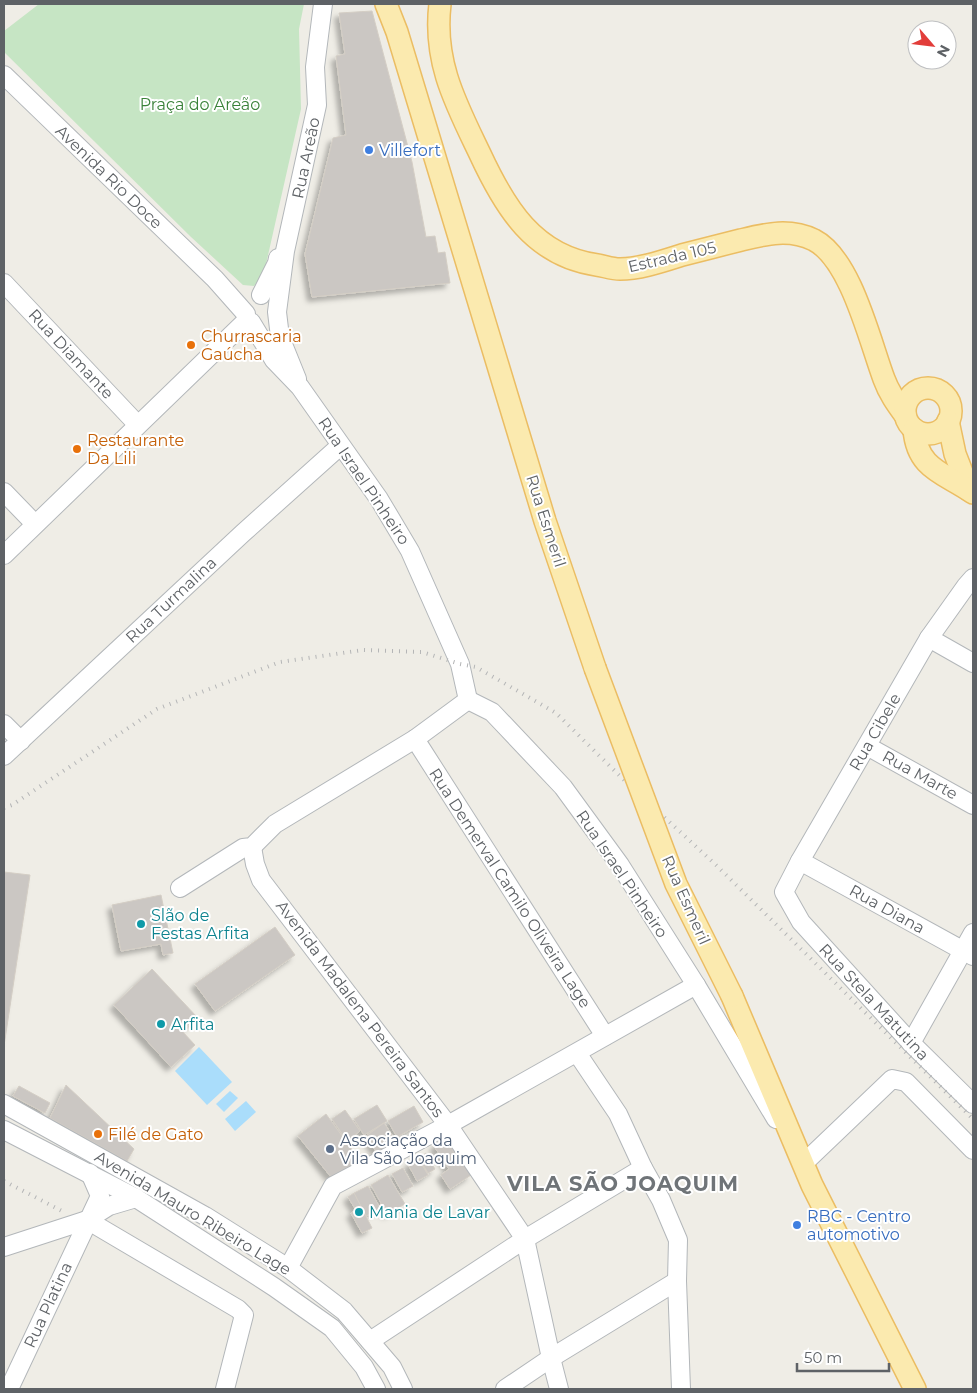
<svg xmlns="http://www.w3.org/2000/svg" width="977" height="1393" viewBox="0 0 977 1393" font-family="Montserrat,sans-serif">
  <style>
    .green { fill: #c6e5c4 }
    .water { fill: #aaddfb }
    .building { fill: #cbc7c3; stroke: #d4cec5; filter: url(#shadow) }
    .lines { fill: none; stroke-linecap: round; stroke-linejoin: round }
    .minor-casing { stroke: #b3b7ba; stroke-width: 20 }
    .major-casing { stroke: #ebbd63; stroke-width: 24 }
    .minor { stroke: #fff; stroke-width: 18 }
    .major { stroke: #fbeaaf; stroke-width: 21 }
    .rail { stroke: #b4b5b6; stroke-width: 4; stroke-dasharray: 1 6; stroke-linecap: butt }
    .major-bridge-casing { stroke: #ebbd63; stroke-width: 24; stroke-linecap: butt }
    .major-bridge { stroke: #fbeaaf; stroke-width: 21 }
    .shop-dot { fill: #3f7fe0; stroke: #fff; stroke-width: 2 }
    .food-dot { fill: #e8710a; stroke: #fff; stroke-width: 2 }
    .culture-dot { fill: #0f9aa8; stroke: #fff; stroke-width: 2 }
    .service-dot { fill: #5c6f8a; stroke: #fff; stroke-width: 2 }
    .labels { text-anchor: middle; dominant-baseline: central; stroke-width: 4; stroke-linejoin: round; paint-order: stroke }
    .park-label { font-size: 16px; fill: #3a8239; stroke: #fff }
    .shop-label { font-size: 16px; fill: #366cbe; stroke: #fff; text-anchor: start }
    .street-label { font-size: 16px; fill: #5e6266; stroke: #fff }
    .food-label { font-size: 16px; fill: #c56008; stroke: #fff; text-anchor: start }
    .culture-label { font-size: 16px; fill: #0d838f; stroke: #fff; text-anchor: start }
    .service-label { font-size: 16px; fill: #4e5e75; stroke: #fff; text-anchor: start }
    .district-label { font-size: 21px; font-weight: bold; letter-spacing: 1px; fill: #6f7478; stroke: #fff }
  </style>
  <defs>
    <filter id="shadow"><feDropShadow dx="-4.5" dy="4.5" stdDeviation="2.5" flood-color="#0004"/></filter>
  </defs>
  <rect width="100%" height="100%" fill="#efede6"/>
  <path class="green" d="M39,4H304L299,29L301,109L264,273L254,286L243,285L191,237L4,52V31Z"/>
  <g class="water">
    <path d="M199,1047L232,1082L207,1105L175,1071Z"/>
    <path d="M230,1091L238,1098L224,1112L216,1104Z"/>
    <path d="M246,1101L256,1112L235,1131L225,1119Z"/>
  </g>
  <g class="building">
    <path d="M372,11L412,162L426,237L435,236L438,253L445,252L450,283L312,297L305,254L333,138L346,135L336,56L345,54L339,13Z"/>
    <path d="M4,872L30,875L4,1046Z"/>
    <path d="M161,895L173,953L163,955L161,944L121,951L112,905Z"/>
    <path d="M275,927L295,955L215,1011L195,984Z"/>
    <path d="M152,969L197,1017L182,1031L195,1045L171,1067L114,1005Z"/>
    <path d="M66,1085L134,1149L127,1161L50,1118Z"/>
    <path d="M19,1086L50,1103L45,1113L13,1096Z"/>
    <path d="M377,1105L387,1121L364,1135L354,1119Z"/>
    <path d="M414,1106L423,1122L397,1137L388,1121Z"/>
    <path d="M345,1110L360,1131L347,1141L332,1119Z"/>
    <path d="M326,1114L361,1162L331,1177L298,1136Z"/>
    <path d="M384,1123L396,1141L377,1153L366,1136Z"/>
    <path d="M446,1138L471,1175L450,1189L441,1175L449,1169L434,1146Z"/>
    <path d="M426,1153L435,1169L428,1173L419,1158Z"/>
    <path d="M418,1158L428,1175L417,1181L408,1164Z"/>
    <path d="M403,1168L413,1186L402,1192L392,1174Z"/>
    <path d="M388,1175L405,1204L387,1214L371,1185Z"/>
    <path d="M368,1186L380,1208L366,1216L354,1193Z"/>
    <path d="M354,1193L372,1228L362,1233L351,1213L356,1210L348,1197Z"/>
  </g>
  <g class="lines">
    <defs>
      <g id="minor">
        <path d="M4,75L215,279L246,314"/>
        <path d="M4,283L137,424"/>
        <path d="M261,295L277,263L278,258"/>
        <path d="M251,322L274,360L300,387L379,499L410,551L460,664L468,700"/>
        <path d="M297,379L280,337L277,312L285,251L317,105L315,67L323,4"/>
        <path d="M4,492L35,524"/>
        <path d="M4,555L247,320"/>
        <path d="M973,578L966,586L929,638L800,861L784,892L801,922L911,1043L973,1104"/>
        <path d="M929,638L973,663"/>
        <path d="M468,700L492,712L563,787L620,865L696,985L776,1119"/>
        <path d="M4,724L21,741"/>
        <path d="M415,739L605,1036"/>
        <path d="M867,746L973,805"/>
        <path d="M4,756L243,533L340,446"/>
        <path d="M252,847L255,864L261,880L448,1125L525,1239L551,1358L559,1389"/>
        <path d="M800,861L973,956"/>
        <path d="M180,888L243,848L252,847L275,824L415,739L468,700"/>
        <path d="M911,1043L973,933"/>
        <path d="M577,1053L618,1114L643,1168L661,1200L678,1240L677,1281L681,1389"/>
        <path d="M4,1104L205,1216L288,1268L344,1311L392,1367L403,1389"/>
        <path d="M4,1130L136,1198L274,1287L332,1328L364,1367L376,1389"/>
        <path d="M797,1151L804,1163L892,1079L906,1082L973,1150"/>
        <path d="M87,1220L238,1309L244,1315L225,1389"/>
        <path d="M4,1247L87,1220L109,1206L136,1198"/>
        <path d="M288,1268L333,1186L448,1125L696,985"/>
        <path d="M370,1341L525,1239L643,1168"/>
        <path d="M9,1389L100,1196L90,1173"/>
        <path d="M505,1389L551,1358L677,1281"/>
      </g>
      <g id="major">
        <path d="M386,4L397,32L545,521L595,668"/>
        <path d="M440,4C433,62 456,104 480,154C505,208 534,256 597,265C604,266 612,269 620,269C640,269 663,261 682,255C702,250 721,245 741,240C766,234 789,228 814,240C851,259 870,342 884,379C889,393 897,404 905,415"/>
        <circle cx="928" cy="411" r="23"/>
        <path d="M948,421L955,454L969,490"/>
        <path d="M914,429C917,470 945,473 973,493"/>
        <path d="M732,996L812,1185L915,1389"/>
      </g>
    </defs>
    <use href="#minor" class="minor-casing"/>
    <use href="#major" class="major-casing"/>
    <use href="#minor" class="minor"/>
    <use href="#major" class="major"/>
    <g class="rail">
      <path d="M4,808L12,805L157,709L280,662L363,650L422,652L460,664L476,667L556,713L623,779L717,866L973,1119"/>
      <path d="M4,1181L64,1212"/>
    </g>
    <defs>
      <path id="major-bridge" d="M595,668L676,884L732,996"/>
    </defs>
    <use href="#major-bridge" class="major-bridge-casing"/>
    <use href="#major-bridge" class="major-bridge"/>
  </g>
  <g class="shop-dot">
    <circle cx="369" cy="150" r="5"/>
    <circle cx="797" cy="1225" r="5"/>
  </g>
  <g class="food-dot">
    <circle cx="191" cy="345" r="5"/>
    <circle cx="77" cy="449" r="5"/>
    <circle cx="98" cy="1134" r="5"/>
  </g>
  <g class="culture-dot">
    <circle cx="141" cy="924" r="5"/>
    <circle cx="161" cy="1024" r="5"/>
    <circle cx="359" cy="1212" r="5"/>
  </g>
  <circle class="service-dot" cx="330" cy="1149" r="5"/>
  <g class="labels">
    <g class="park-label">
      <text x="200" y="104">Praça do Areão</text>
    </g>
    <g class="shop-label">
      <text x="379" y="150">Villefort</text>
      <text x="807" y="1216">RBC - Centro<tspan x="807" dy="18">automotivo</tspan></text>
    </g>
    <g class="street-label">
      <text transform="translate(306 158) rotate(-78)">Rua Areão</text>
      <text transform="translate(109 177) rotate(44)">Avenida Rio Doce</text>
      <text transform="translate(672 257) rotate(-13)">Estrada 105</text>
      <text transform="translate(71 354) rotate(47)">Rua Diamante</text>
      <text transform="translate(364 481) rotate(56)">Rua Israel Pinheiro</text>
      <text transform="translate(546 521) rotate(72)">Rua Esmeril</text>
      <text transform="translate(171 600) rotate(-43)">Rua Turmalina</text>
      <text transform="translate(875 732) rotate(-60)">Rua Cibele</text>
      <text transform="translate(920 775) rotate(29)">Rua Marte</text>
      <text transform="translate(622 874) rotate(56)">Rua Israel Pinheiro</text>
      <text transform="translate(510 888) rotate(57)">Rua Demerval Camilo Oliveira Lage</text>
      <text transform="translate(686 900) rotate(66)">Rua Esmeril</text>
      <text transform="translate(887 909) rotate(29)">Rua Diana</text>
      <text transform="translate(874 1002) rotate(47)">Rua Stela Matutina</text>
      <text transform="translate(360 1009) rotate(53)">Avenida Madalena Pereira Santos</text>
      <text transform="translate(193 1213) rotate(31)">Avenida Mauro Ribeiro Lage</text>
      <text transform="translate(48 1305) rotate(-65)">Rua Platina</text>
    </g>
    <g class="food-label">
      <text x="201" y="336">Churrascaria<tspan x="201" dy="18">Gaúcha</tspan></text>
      <text x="87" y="440">Restaurante<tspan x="87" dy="18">Da Lili</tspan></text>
      <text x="108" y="1134">Filé de Gato</text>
    </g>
    <g class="culture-label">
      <text x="151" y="915">Slão de<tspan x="151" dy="18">Festas Arfita</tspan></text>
      <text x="171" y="1024">Arfita</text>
      <text x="369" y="1212">Mania de Lavar</text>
    </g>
    <g class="service-label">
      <text x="340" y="1140">Associação da<tspan x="340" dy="18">Vila São Joaquim</tspan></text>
    </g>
    <g class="district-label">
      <text x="623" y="1183">VILA SÃO JOAQUIM</text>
    </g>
  </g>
  <rect width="977" height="1393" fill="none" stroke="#5e6266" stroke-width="10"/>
  <g transform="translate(932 45) rotate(118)"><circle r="24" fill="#ffffff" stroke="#bfc0c2"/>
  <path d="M0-4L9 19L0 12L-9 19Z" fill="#e23d3a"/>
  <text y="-8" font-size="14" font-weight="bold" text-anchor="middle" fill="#5e6266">N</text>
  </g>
  <path d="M797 1363v8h92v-8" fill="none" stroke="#5e6266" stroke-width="2.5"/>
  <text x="804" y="1363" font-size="15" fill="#5e6266" stroke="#ffffff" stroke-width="4" paint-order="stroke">50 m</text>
</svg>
